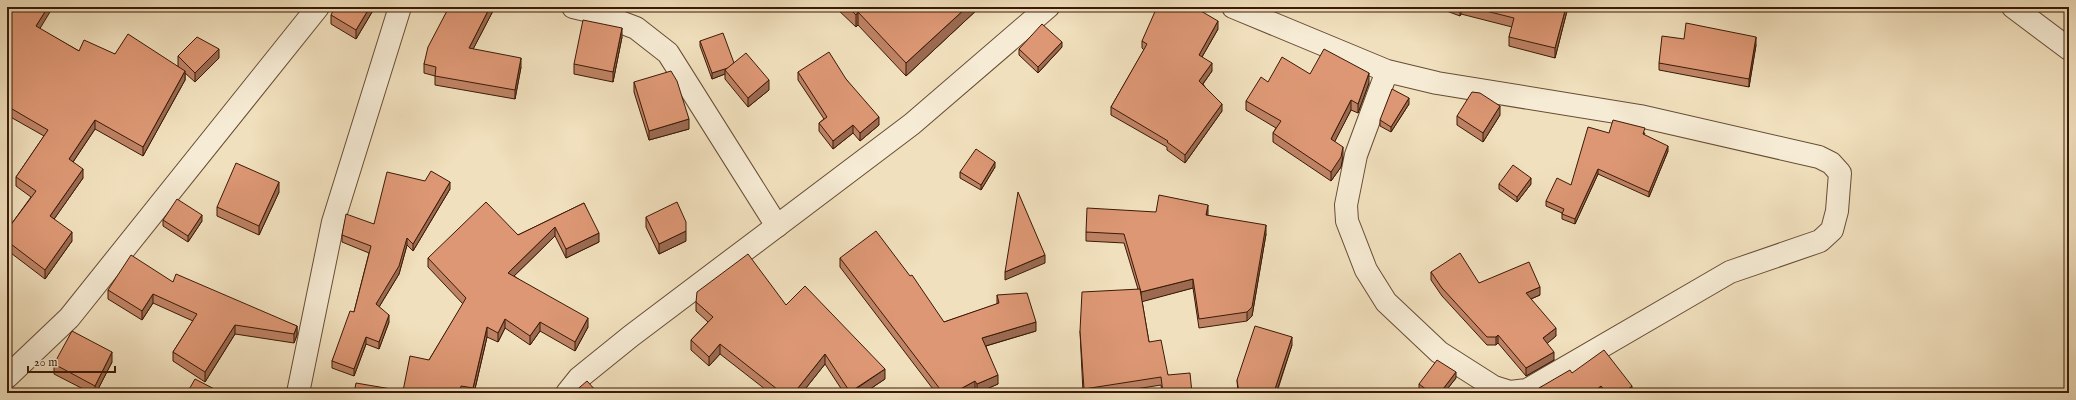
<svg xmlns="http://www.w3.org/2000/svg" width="2076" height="400" viewBox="0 0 2076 400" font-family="'IM FELL English',serif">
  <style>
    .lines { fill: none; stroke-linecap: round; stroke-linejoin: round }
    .street-casing { stroke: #684c34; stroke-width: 24 }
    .street { stroke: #f6ebd4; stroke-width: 22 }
    .wall { fill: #be8264; stroke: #3b1a07 }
    .shaded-wall { fill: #9b6a51; stroke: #3b1a07 }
    .building { fill: #dd9774; stroke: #3b1a07 }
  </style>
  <rect width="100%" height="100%" fill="#f1e0bd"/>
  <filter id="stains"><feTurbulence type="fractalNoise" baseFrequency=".005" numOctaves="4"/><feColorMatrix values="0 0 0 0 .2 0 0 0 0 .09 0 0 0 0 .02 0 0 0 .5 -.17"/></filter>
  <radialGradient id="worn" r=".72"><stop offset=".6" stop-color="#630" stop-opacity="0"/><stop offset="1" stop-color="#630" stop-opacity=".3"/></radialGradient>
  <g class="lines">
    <defs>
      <g id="street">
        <path d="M573,7L594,12L636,28L668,53L777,226"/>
        <path d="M1233,7L1387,71L1437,83L1640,116L1819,157L1831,163L1840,173L1837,211L1832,230L1820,241L1730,272L1527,390L1510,392L1494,387L1439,352L1386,302L1366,270L1347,221L1346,205L1356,155L1387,71"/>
        <path d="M2013,7L2069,49"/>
        <path d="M7,377L69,318L318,7"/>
        <path d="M298,393L333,222L400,7"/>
        <path d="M567,393L579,378L631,336L912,124L1048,7"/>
      </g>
    </defs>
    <use href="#street" class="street-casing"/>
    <use href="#street" class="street"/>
  </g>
  <g class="wall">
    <path d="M7,7L40,29L79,51L115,54L179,67L178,66V56L219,58L195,82L185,73V80L143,156L95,129L73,162L83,178L54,219L72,241L45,279L7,250V230L31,197L16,186V177L44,136L7,115Z"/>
    <path d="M375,7L356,39L331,24V15Z"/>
    <path d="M449,7H495L473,49L521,67L515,99L435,85V76L424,73V64Z"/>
    <path d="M835,7H980L906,76L858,25L856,27Z"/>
    <path d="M1436,7H1568L1555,58L1509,46V37L1512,27L1461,14L1460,16Z"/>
    <path d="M1218,29L1202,57L1212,71L1203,84L1222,111L1185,163L1167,150V147L1111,115V107L1144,50L1142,48V41Z"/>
    <path d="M622,37L613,82L574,74V64Z"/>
    <path d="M1684,39L1756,45L1749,87L1659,70V63Z"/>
    <path d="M700,41L734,63L769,90L748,107L725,79V74L712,79L700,46Z"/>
    <path d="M1062,47L1038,73L1019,55V49Z"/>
    <path d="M798,72L846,79L879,125L860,141L853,133L833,149L819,131V123L824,119L798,80Z"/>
    <path d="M634,82L689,129L649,140L634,92Z"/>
    <path d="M1268,82L1369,83L1358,113L1351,110L1334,142L1343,157L1341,167L1331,181L1273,142V133L1276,128L1246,110V101Z"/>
    <path d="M1409,104L1391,132L1380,126V120Z"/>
    <path d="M1500,115L1483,142L1457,125V116Z"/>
    <path d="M1609,133H1645L1644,135L1668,151L1649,197L1598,174L1575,224L1562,219V213L1546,206V201L1571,185Z"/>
    <path d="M995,167L981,190L960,178V172Z"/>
    <path d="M1499,184H1531L1517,202L1499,189Z"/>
    <path d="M450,189L413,251L407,245L399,274L379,307L389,322L379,349L366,344L354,376L332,368V361L354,312L369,253L342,242V235L374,224Z"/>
    <path d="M279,192L259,235L217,216V207Z"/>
    <path d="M584,203L599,242L566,258L555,236L514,276L588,327L575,351L540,331L530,345L505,328L498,342L487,337L474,393H354L403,391L429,360L463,304L428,267V258L518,235Z"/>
    <path d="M1207,215L1266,234L1252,316L1247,321L1199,328L1193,288L1142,301L1149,342L1168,375L1192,393H1162L1161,385L1111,393H1083L1080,331L1138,289L1124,243L1086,241V232Z"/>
    <path d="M646,217L686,241L659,254L646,227Z"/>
    <path d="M163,220L202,221L188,242L163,226Z"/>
    <path d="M840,258L944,322L997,304V295L1036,331L986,346L998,384L977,393L975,389L969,393H936L840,267Z"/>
    <path d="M1431,272L1479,283L1540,295L1531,299L1556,336L1547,343L1554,360L1526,376L1498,343L1496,345H1487L1442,296L1431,280Z"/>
    <path d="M173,282L297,326V335L294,343L235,334L205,382L173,361V352L193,321L153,303L142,320L108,299V290Z"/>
    <path d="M696,302L786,305L885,379L864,393H844L825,364L802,393H770L720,354L709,366L691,350V340L708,322L696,311Z"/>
    <path d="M1292,345L1277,392L1337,393H1238L1237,380Z"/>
    <path d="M112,362L96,393H91L54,374V364Z"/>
    <path d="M1572,373L1632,393H1539V388Z"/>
    <path d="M1456,378L1444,393H1424L1419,389V384Z"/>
  </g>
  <g class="shaded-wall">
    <path d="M48,7H53L36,35V26Z"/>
    <path d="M370,7H375L356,39V30Z"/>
    <path d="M490,7H495L469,57V48Z"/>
    <path d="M967,7H980L906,76V63Z"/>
    <path d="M1460,7H1461V14L1460,16Z"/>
    <path d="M1566,7H1568L1555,58V48Z"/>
    <path d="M858,12V25L856,27V15Z"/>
    <path d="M1218,21V29L1199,62V55Z"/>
    <path d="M622,28V37L613,82V72Z"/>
    <path d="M1756,37V45L1749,87V79Z"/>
    <path d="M1062,42V47L1038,73V67Z"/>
    <path d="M219,49V58L195,82V73Z"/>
    <path d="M521,58V67L515,99V90Z"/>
    <path d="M1212,63V71L1199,89V81Z"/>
    <path d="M735,65L725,70V74L712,79V73Z"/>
    <path d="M185,71V80L143,156V147Z"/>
    <path d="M1369,73V83L1358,113V104Z"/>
    <path d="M769,80V90L748,107V98Z"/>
    <path d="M1409,98V104L1391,132V127Z"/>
    <path d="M1351,100V110L1331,149V139Z"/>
    <path d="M1222,104V111L1185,163V155Z"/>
    <path d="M1500,106V115L1483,142V133Z"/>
    <path d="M879,117V125L860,141V133Z"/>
    <path d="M689,119V129L649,140V131Z"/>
    <path d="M95,120V129L69,168V159Z"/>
    <path d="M853,125V133L833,149V141Z"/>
    <path d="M1668,146V151L1649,197V192Z"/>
    <path d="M1343,147V157L1341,167L1331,181V172Z"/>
    <path d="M995,162V167L981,190V185Z"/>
    <path d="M83,169V178L50,225V216Z"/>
    <path d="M1598,169V174L1575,224V219Z"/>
    <path d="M1531,178V184L1517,202V197Z"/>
    <path d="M279,182V192L259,235V226Z"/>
    <path d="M450,182V189L413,251V244Z"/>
    <path d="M1208,205V214L1206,224V215Z"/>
    <path d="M202,215V221L188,242V236Z"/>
    <path d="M1266,225V234L1252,316L1247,321V312Z"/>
    <path d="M555,227V236L508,282V273Z"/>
    <path d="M686,231V241L659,254V244Z"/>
    <path d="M72,232V241L45,279V270Z"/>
    <path d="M599,233V242L566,258V249Z"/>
    <path d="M407,238V245L399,274L376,312V304Z"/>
    <path d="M1045,255V263L1005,280V272Z"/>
    <path d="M1193,279V288L1141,302V292Z"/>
    <path d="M1540,287V295L1526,301V293Z"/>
    <path d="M153,294V303L142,320V311Z"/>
    <path d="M389,315V322L379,349V342Z"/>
    <path d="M588,318V327L575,351V342Z"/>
    <path d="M505,319V328L498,342V333Z"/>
    <path d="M540,322V331L530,345V336Z"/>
    <path d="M1036,322V331L982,347V338Z"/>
    <path d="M235,325V334L205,382V372Z"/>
    <path d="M297,326V335L294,343V334Z"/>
    <path d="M487,327V337L474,393H473V388Z"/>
    <path d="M1556,328V336L1543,347V338Z"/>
    <path d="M1498,335V343L1496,345V337Z"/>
    <path d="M366,337V344L354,376V369Z"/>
    <path d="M1292,337V345L1276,393L1274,392Z"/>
    <path d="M720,344V354L709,366V357Z"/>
    <path d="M112,352V362L96,393H95V386Z"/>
    <path d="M1554,352V360L1526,376V368Z"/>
    <path d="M825,354V364L802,393H794Z"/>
    <path d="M885,369V379L864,393H850Z"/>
    <path d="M1456,372V378L1444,393H1440Z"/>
    <path d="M998,375V384L977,393V384Z"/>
    <path d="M975,381V389L969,393H953Z"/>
    <path d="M1601,386V393H1592Z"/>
    <path d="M1632,386V393H1623Z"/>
  </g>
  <g class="building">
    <path d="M7,7H48L36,26L79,51L84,40L115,54L128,34L185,71L143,147L95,120L69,159L83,169L50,216L72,232L45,270L7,241V230L36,191L16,177L48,130L7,106Z"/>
    <path d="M335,7H370L356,30L331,15Z"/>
    <path d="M449,7H490L469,48L521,58L515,90L435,76L436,67L424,64L428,47Z"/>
    <path d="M848,7H967L906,63L858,12L856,15Z"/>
    <path d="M1157,7H1194L1218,21L1199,55L1212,63L1199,81L1222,104L1185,155L1167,142L1168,141L1111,107L1147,44L1142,41Z"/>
    <path d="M1470,7H1566L1555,48L1509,37L1514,18Z"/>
    <path d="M583,20L622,28L613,72L574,64Z"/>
    <path d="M1686,23L1756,37L1749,79L1659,63L1662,36L1684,39Z"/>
    <path d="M1042,24L1062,42L1038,67L1019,49Z"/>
    <path d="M723,33L734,63L728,68L712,73L700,41Z"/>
    <path d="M197,37L219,49L195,73L178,56Z"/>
    <path d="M1324,49L1369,73L1358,104L1351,100L1331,139L1343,147L1341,157L1331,172L1273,133L1281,121L1246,101L1261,77L1268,82L1282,57L1310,74Z"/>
    <path d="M829,52L846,79L879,117L860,133L853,125L833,141L819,123L827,117L798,72Z"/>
    <path d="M746,53L769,80L748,98L725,70Z"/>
    <path d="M671,71L677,81L689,119L649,131L634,82Z"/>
    <path d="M1392,89L1409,98L1391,127L1380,120Z"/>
    <path d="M1472,92L1480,93L1500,106L1483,133L1457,116Z"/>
    <path d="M1613,120L1645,128L1643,134L1668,146L1649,192L1598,169L1575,219L1562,214L1564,209L1546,201L1557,178L1571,185L1588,127L1609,133Z"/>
    <path d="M976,149L995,162L981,185L960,172Z"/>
    <path d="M236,163L279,182L259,226L217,207Z"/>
    <path d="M1513,165L1531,178L1517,197L1499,184Z"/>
    <path d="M431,171L450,182L413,244L407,238L399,266L376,304L389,315L379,342L366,337L354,369L332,361L350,311L354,312L371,246L342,235L346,214L374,224L387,172L425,181Z"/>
    <path d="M1018,192L1045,255L1005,272Z"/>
    <path d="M1159,195L1208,205L1206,215L1266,225L1252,307L1247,312L1199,319L1193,279L1141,292L1124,234L1086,232L1087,208L1156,212Z"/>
    <path d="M177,199L202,215L188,236L163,220Z"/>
    <path d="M486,202L518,235L584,203L599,233L566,249L555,227L508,273L588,318L575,342L540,322L530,336L505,319L498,333L487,327L473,388L461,386L460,393H354L356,383L403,391L410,356L429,360L466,298L428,258Z"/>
    <path d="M677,202L686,222V231L659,244L646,217Z"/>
    <path d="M876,231L910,276L912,275L944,322L999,303L997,295L1027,293L1036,322L982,338L998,375L977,384L975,381L953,393H943L840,258Z"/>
    <path d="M1460,253L1479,283L1529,262L1540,287L1526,293L1556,328L1543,338L1554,352L1526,368L1498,335L1496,337H1487L1442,288L1431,272Z"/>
    <path d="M748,254L786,305L805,286L885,369L850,392L825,354L794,393H782L720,344L709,357L691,340L713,317L696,302L697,292Z"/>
    <path d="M131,255L173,282L176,274L297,326L294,334L235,325L205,372L173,352L197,314L153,294L142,311L108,290Z"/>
    <path d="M1140,289L1149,342L1161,340L1168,375L1190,373L1192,393H1163L1161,377L1084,389L1080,331L1082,292Z"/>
    <path d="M1255,326L1292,337L1274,392H1337V393H1239L1237,380Z"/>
    <path d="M72,331L112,352L95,386L54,364Z"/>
    <path d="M1604,350L1632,386L1623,393H1607L1601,386L1592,393H1543L1539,388L1570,370L1572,373Z"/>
    <path d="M1437,360L1456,372L1440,393H1431L1419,384Z"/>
    <path d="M195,379L222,393H187Z"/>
    <path d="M587,381L598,393H573Z"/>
  </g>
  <rect width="2076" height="400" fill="none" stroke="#f1e0bd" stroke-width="24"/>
  <rect x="8" y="8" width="2060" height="384" fill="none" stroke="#3b1a07" stroke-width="2"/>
  <rect x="12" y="12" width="2052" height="376" fill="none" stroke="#3b1a07"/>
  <path d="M28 366v6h87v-6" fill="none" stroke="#3b1a07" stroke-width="2"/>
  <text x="34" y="366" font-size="12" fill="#3b1a07" stroke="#f6ebd4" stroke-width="3" paint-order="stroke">20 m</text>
  <rect width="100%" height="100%" filter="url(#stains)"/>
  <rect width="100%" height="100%" fill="url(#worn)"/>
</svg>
